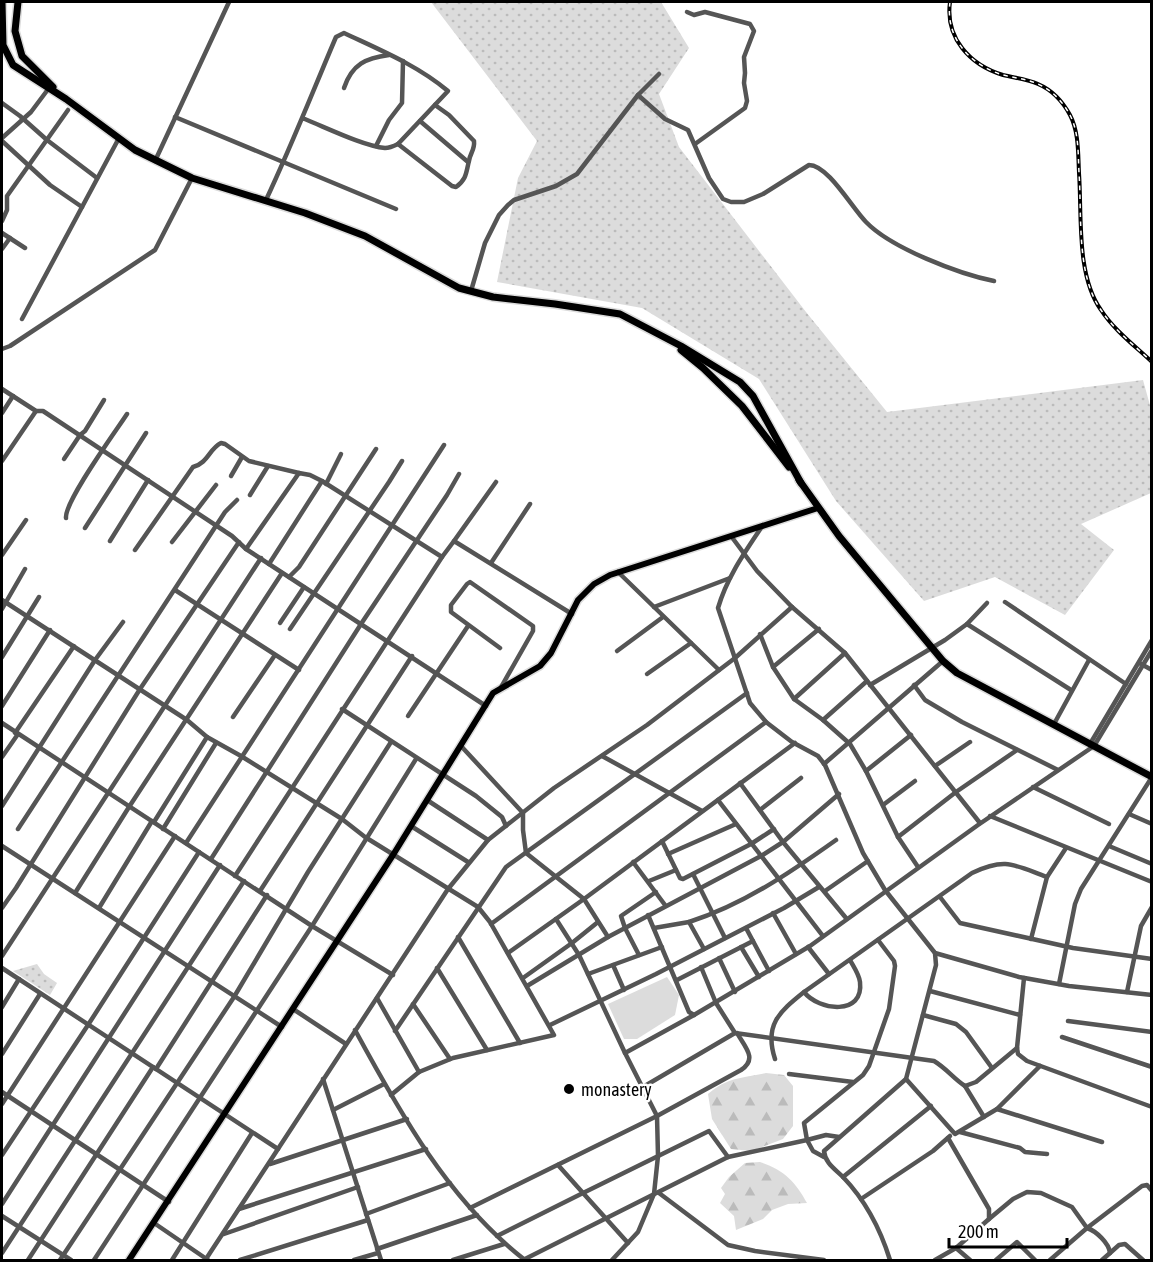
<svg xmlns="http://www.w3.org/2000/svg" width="1153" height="1262" viewBox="0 0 1153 1262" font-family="'Asap Condensed',sans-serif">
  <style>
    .green { fill: url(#green-dots) }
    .forest { fill: url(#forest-firs) }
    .pitch { fill: #dcdcdc }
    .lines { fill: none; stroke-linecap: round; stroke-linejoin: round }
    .major-casing { stroke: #dbdbdb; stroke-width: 9 }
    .highway-casing { stroke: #dbdbdb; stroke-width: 10 }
    .minor { stroke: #555; stroke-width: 4.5 }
    .major { stroke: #000; stroke-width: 6 }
    .highway { stroke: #000; stroke-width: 7 }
    .rail-casing { stroke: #000; stroke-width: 4 }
    .rail { stroke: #fff; stroke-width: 1.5; stroke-dasharray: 4.5; stroke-linecap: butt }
    .poi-dot { fill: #000; stroke: #fff; stroke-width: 2 }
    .labels { text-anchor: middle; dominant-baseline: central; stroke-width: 5; stroke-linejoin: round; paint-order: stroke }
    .poi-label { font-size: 18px; fill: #000; stroke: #fff; text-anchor: start }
  </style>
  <defs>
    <pattern id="green-dots" width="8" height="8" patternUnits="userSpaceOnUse" patternTransform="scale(1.5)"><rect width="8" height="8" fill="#dcdcdc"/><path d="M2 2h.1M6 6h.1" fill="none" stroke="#bbb" stroke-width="1.8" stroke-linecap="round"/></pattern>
    <pattern id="forest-firs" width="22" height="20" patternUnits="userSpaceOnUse" patternTransform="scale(1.5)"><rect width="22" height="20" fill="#dcdcdc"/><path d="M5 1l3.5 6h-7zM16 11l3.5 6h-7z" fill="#bbb"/></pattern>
  </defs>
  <rect width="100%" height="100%" fill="#fff"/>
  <g class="green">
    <path d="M431,2H661L689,48L659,94L679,147L806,312L887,412L1143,380L1151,409V493L1081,524L1114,550L1065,615L995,577L924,601L836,501L759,379L642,308L497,282L518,178L537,141Z"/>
    <path d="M37,964L44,974L57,983L50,995L13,971Z"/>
  </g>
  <g class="forest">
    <path d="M766,1073L784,1075L793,1086V1126L783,1139L751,1151L731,1149L712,1119L708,1094C727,1077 743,1078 766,1073Z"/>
    <path d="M760,1162C783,1169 796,1182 807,1203L788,1204L772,1210L763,1219L736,1230L734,1216L720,1203L725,1194L721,1188L729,1177L745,1163Z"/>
  </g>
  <path class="pitch" d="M667,977L679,995L675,1015L637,1039H624L608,1004Z"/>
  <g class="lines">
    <defs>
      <path id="major" d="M129,1260L393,855L493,693L540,666L551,653L578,600L594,584L610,575L818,508"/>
      <g id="highway">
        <path d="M2,2L3,45L13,65L66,99L135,150L192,178L305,213L365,236L459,288L493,297L555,304L620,314L681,346L740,382L753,396L801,483"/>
        <path d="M18,2L15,31L22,56L53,87"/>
        <path d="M681,350L703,368L742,406L789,467"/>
        <path d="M799,480L839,536L943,661L957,673L1152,777"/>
      </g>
    </defs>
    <use href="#major" class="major-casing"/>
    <use href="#highway" class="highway-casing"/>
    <g class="minor">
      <path d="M687,12L694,15L705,12L750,24L754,31L744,57L745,73L744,83L747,101L745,108L695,144"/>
      <path d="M344,88C352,64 366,58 389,55"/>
      <path d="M638,95L665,119L688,130L709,178L723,199L731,202H744L763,194L809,165C828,165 852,208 866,222C891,248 959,274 994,281"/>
      <path d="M2,103L20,116L47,140L97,178"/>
      <path d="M175,117L396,209"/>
      <path d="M420,121L468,162"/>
      <path d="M2,138L31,112L49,88"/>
      <path d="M2,141L50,185L82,207"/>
      <path d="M398,144L452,186L456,187C467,179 466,172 469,161C470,153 475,150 474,141L449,115L435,105"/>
      <path d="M376,146L389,120L402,103L403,61"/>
      <path d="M155,161L229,2"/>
      <path d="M266,200C291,147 313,91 336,37L344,33C380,50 417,65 448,91L398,144C394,146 390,148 385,148C363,146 323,126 302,118"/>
      <path d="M2,221L7,210V196L68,110"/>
      <path d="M2,233L25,248"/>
      <path d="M2,249L10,238"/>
      <path d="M471,291L485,243L499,215L508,205L514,200L556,186L577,174L638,95L659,74"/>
      <path d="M22,319L119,138"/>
      <path d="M2,349L10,346L155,250L192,178"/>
      <path d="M2,389L36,411H43L232,536L246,549L486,706"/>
      <path d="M2,413L13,396"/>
      <path d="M64,459L80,435L85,431L104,400"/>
      <path d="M2,461L36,411"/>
      <path d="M231,476L242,457"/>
      <path d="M326,484L341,454"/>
      <path d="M250,495L268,466"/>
      <path d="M66,518C64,502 116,431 127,414"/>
      <path d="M763,525C745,552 727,577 718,608L750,703L766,722L792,742L818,756L825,765L863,853L885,890L935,953L936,965L906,1079L824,1151C825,1163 835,1169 843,1177C865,1200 881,1231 890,1260"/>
      <path d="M85,528L146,433"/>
      <path d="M731,536L757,571L792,607L845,653L980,823"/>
      <path d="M110,541L148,480"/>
      <path d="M454,541L496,482"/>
      <path d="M172,542L216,485"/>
      <path d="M246,549L299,473L310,475L322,481L442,557L454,541L572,614"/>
      <path d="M135,550L193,467C208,463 209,449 221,443L225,444L249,461L299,473"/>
      <path d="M2,555L26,520"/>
      <path d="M491,563L530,504"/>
      <path d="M269,564L322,481"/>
      <path d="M618,572L719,670"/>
      <path d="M289,577L299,567L376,449"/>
      <path d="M175,590L299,670"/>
      <path d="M2,600L187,720L207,737L241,756L342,819L365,837L478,907L490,922L554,1035L453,1058L419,1072L391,1095"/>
      <path d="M1005,602L1126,684"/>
      <path d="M654,607L730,578"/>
      <path d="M2,609L25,569"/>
      <path d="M280,623L304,587"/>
      <path d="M967,624L1071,690"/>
      <path d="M290,629L389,482L402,461"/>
      <path d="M760,634L773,667L794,699L823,720L850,744L866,771L898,837L918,867"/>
      <path d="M500,648L451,612V605L467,584L470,582L533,626V631L500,689"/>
      <path d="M617,651L663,617"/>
      <path d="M2,657L39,597"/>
      <path d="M1141,664L1152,670"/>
      <path d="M773,667L819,629"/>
      <path d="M647,674L691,643"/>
      <path d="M870,685L945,640L967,624L987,603"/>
      <path d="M914,685L925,700L962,722L1058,770"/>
      <path d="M794,699L845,653"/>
      <path d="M2,706L50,630"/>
      <path d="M342,709L476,796L502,817L506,826"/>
      <path d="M408,716L468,626"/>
      <path d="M233,717L275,655"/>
      <path d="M823,720L867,681"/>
      <path d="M2,723L312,926L393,975"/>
      <path d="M1054,724L1089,660"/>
      <path d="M15,733L74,646"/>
      <path d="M1090,744L1152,640"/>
      <path d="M461,746L523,813V830L526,853L584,899L608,937"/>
      <path d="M602,756L702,811"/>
      <path d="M2,757L18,734"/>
      <path d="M824,764L943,661"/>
      <path d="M935,766L970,742"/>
      <path d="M866,771L911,735"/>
      <path d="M740,783L783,842L846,918"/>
      <path d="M1033,787L1109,824"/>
      <path d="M427,800L488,840"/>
      <path d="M718,800L823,936"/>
      <path d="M883,805L915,781"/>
      <path d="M2,806L95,660L123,622"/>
      <path d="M760,810L801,778"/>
      <path d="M1129,814L1152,824"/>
      <path d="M990,816L1152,882"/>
      <path d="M154,822L207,737"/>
      <path d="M411,826L468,862"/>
      <path d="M18,829L225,512L237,500"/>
      <path d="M163,829L216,743"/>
      <path d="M898,837L956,792L1017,750"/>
      <path d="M662,841L680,878L683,879L751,844L774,829"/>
      <path d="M186,843L444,445"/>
      <path d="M2,846L282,1027"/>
      <path d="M1109,846L1152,864"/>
      <path d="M668,854L736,824"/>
      <path d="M211,859L361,624L447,495L459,474"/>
      <path d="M633,862L665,905"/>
      <path d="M693,874L725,938"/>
      <path d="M235,876L442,557"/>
      <path d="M649,881L676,870"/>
      <path d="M260,891L412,656"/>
      <path d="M825,891L868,861"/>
      <path d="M75,893L129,807L282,573"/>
      <path d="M940,897L960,923L1073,948L1152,959"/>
      <path d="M2,908L16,888L140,689L239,542"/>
      <path d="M99,908L152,821"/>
      <path d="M773,913L796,954"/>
      <path d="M648,915L689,1012L694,1015"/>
      <path d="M556,919L579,955L625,1053"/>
      <path d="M491,924L766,722"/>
      <path d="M654,928L689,922"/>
      <path d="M746,928L769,971"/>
      <path d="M458,937L520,1043"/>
      <path d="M1031,939L1047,877L1066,848"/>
      <path d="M741,947L759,977"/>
      <path d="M808,947L829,974"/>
      <path d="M704,949L689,922C743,905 791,872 836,840"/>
      <path d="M508,953L584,899L795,743"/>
      <path d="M935,953L1019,977L1069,986L1152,995"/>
      <path d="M639,955L625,928L621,916L656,892"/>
      <path d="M2,956L261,558"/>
      <path d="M719,958L735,992"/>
      <path d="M613,965L624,990"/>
      <path d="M701,967L716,1003L735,1033L934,1061C946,1068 954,1079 965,1086L976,1082L1017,1048"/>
      <path d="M2,968L278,1149"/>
      <path d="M437,968L487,1050"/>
      <path d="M588,974L662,947"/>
      <path d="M523,978L572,943L598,922"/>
      <path d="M1024,978L1017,1048L1018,1054L1027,1061L1152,1107"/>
      <path d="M677,980L753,941"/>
      <path d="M1059,984L1075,904L1081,889L1152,777"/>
      <path d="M527,986L608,937L761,856L783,842L839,794"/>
      <path d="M930,991L1020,1015"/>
      <path d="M804,992C819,1011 864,1016 860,982C859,974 853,966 850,960"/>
      <path d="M1127,992L1141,926L1152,907"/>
      <path d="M377,998L419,1072"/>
      <path d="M413,1004L450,1059"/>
      <path d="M2,1007L19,979"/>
      <path d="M293,1009L346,1044"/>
      <path d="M923,1015L956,1024L966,1032L992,1068"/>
      <path d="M1068,1021L1152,1032"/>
      <path d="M550,1025L656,974L784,908L819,887"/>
      <path d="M355,1030C400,1113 449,1201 525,1260"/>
      <path d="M395,1031L506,867L747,693"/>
      <path d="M1062,1037L1152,1067"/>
      <path d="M2,1054L40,994"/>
      <path d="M775,1059C764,1025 779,1012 804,992L972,873C1006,857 1014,865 1047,877"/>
      <path d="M156,1069L267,895"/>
      <path d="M789,1074L853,1082"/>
      <path d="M323,1079L381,1260"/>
      <path d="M906,1079L955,1134L997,1109L1040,1066"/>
      <path d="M965,1086L984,1117"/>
      <path d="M643,1087L735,1033"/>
      <path d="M2,1092L169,1202"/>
      <path d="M2,1104L175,836"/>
      <path d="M997,1109L1102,1142"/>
      <path d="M333,1110L384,1084"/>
      <path d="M960,1132L1020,1148L1025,1152L1047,1154"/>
      <path d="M2,1155L88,1025L199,852"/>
      <path d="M824,1157L813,1151L807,1140L826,1135L839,1137"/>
      <path d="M270,1164L407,1119"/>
      <path d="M843,1177L931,1106"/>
      <path d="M659,1193L728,1245L755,1251L824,1260"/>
      <path d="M861,1199L933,1151L950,1136"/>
      <path d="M2,1204L220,865"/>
      <path d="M470,1208L657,1116L741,1070C758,1059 745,1047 737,1033"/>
      <path d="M239,1209L426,1149"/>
      <path d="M366,1214L450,1183"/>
      <path d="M2,1216L71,1260"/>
      <path d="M989,1219L1013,1199L1027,1192L1041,1193L1072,1207L1087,1228L1142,1186L1147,1185L1152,1191"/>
      <path d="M154,1223L208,1260"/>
      <path d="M224,1234L358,1187"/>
      <path d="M497,1236L583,1193L558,1165"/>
      <path d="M628,1243L583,1193L709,1131L728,1157"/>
      <path d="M956,1248L970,1260"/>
      <path d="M377,1249L477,1215"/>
      <path d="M2,1253L244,881"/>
      <path d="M1110,1253L1119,1245L1125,1244L1143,1260"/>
      <path d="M206,1259L448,889L488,840L554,788L647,725L735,658L792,607"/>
      <path d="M525,1259L728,1157L807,1140L804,1123L863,1075L869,1066L889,1009L895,966L894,961L878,940"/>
      <path d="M28,1260L153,1067"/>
      <path d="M60,1260L234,997L308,872L391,742"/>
      <path d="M94,1260L312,926L416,759"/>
      <path d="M172,1260L252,1133"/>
      <path d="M240,1260L368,1220"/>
      <path d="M354,1260L378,1253"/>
      <path d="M453,1260L504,1244"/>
      <path d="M612,1260L638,1232L654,1194L658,1156L657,1116L625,1053L694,1015L810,946L978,825L1094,746L1152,650"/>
      <path d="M935,1260L956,1248L989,1219V1209L948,1138"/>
      <path d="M996,1260L1017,1242L1035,1260"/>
      <path d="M1050,1260L1087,1228C1096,1231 1109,1243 1110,1253L1102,1260"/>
    </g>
    <use href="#major" class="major"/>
    <use href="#highway" class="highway"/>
    <defs>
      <path id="rail" d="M950,2C945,38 970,65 1003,75C1015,78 1027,79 1038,84C1052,90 1063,102 1070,115C1079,132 1078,154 1079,173C1082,215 1076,275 1101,310C1114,330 1135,346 1152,362"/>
    </defs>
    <use href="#rail" class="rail-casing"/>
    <use href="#rail" class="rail"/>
  </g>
  <circle class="poi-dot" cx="569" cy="1089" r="6"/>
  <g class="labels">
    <g class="poi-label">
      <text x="581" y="1089">monastery</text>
    </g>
  </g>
  <rect width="1153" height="1262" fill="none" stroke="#000000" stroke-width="6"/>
  <path d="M949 1238v9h118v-9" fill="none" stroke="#000000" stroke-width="3"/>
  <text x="958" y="1238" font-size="18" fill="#000000" stroke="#ffffff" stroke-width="4.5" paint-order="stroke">200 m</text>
</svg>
